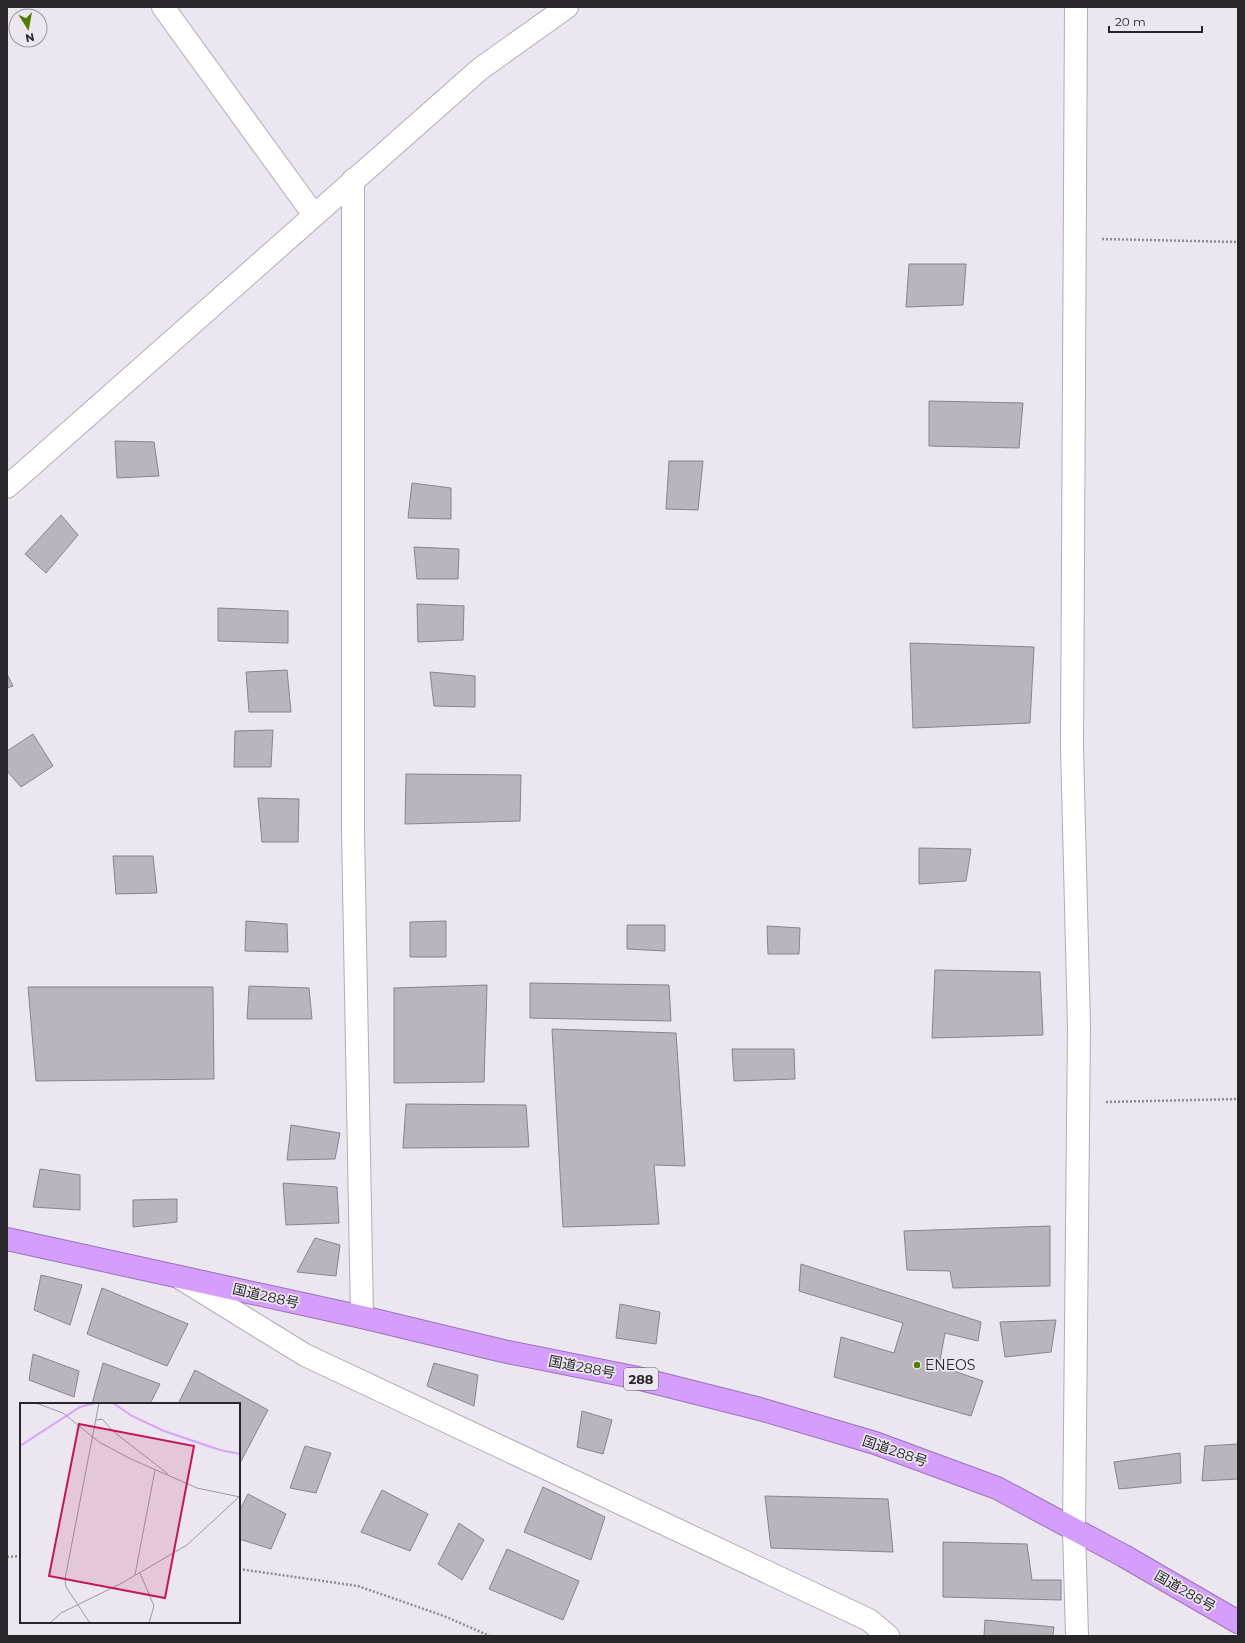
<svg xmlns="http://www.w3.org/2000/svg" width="1245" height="1643" viewBox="0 0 1245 1643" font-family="Montserrat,'Noto Sans JP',sans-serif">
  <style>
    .building { fill: #b9b4bd; stroke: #88838c }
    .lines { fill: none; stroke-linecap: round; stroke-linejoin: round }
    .minor-casing { stroke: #b1acb5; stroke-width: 24 }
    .highway-casing { stroke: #9874b3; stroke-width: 24 }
    .path { stroke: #908c93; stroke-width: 2.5; stroke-dasharray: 2 2; stroke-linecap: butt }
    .minor { stroke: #fff; stroke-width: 22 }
    .highway { stroke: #d59efd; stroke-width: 22 }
    .poi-dot { fill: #507d00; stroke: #ebe6f0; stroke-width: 1.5 }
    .labels { text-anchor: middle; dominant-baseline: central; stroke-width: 3.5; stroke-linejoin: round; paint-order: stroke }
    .shield { fill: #ebe6f0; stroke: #626065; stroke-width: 1 }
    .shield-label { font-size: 13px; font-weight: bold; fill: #28262a }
    .street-label { font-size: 14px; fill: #28262a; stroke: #ebe6f0 }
    .poi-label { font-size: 14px; fill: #28262a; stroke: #ebe6f0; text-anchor: start }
    .inset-river { fill: none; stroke: #d5a4f9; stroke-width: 2 }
    .inset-road { fill: none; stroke: #9d99a1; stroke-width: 1 }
    .view { fill: #c2185b; fill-opacity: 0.15; stroke: #c2185b; stroke-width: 2 }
    .inset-edge { fill: none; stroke: #28262a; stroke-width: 2 }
  </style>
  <rect width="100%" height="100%" fill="#ebe6f0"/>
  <g class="building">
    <path d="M909,264H966L963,305L906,307Z"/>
    <path d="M929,401L1023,403L1019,448L929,446Z"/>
    <path d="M115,441L154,442L159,476L117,478Z"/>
    <path d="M669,461H703L698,510L666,509Z"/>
    <path d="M412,483L451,488V519L408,518Z"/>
    <path d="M61,515L78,535L46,573L25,554Z"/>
    <path d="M414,547L459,549L458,579H417Z"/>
    <path d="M417,604L464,606L463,640L418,642Z"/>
    <path d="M218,608L288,611V643L218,641Z"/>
    <path d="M910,643L1034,647L1030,723L913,728Z"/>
    <path d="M287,670L291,712H249L246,672Z"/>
    <path d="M430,672L475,676V707L434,706Z"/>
    <path d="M7,674L13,686L7,688Z"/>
    <path d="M273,730L271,767H234L235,731Z"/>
    <path d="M33,734L53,766L21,787L7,771V751Z"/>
    <path d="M406,774L521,775L520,821L405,824Z"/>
    <path d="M258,798L299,799L298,842H262Z"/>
    <path d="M919,848L971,849L966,881L919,884Z"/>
    <path d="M113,856H153L157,893L116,894Z"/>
    <path d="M246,921L287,924L288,952L245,951Z"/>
    <path d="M446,921V957H410V922Z"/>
    <path d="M627,925H665V951L627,949Z"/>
    <path d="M767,926L800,928L799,954H768Z"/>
    <path d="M935,970L1040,972L1043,1035L932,1038Z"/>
    <path d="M530,983L669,985L671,1021L530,1018Z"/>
    <path d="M487,985L484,1082L394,1083V988Z"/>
    <path d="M249,986L309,988L312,1019H247Z"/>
    <path d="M28,987H213L214,1079L36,1081Z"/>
    <path d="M552,1029L676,1033L685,1166L654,1165L659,1224L563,1227Z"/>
    <path d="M732,1049H794L795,1079L734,1081Z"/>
    <path d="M406,1104L526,1105L529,1147L403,1148Z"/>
    <path d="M291,1125L340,1133L335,1159L287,1160Z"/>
    <path d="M40,1169L80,1175V1210L33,1207Z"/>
    <path d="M283,1183L337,1187L339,1223L286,1225Z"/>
    <path d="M177,1199V1222L133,1227V1200Z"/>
    <path d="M1050,1226V1286L953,1288L950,1271L907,1270L904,1231Z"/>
    <path d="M315,1238L340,1245L336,1276L297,1272Z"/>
    <path d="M801,1264L981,1322L978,1341L945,1333L939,1366L983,1381L971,1416L834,1377L841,1337L894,1353L903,1323L799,1291Z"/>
    <path d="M41,1275L82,1285L70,1325L34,1310Z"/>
    <path d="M102,1288L188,1324L167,1366L87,1334Z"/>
    <path d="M620,1304L660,1312L656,1344L616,1338Z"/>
    <path d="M1056,1320L1051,1352L1005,1357L1000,1322Z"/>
    <path d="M33,1354L79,1371L74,1397L29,1380Z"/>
    <path d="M103,1363L160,1384L150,1404H92Z"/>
    <path d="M434,1363L478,1375L474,1406L427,1386Z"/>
    <path d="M195,1370L268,1410L239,1465V1404H178Z"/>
    <path d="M582,1411L612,1420L603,1454L577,1447Z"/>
    <path d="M1238,1444V1479L1202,1481L1205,1446Z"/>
    <path d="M305,1446L331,1453L316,1493L290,1488Z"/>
    <path d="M1180,1453L1181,1483L1119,1489L1114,1462Z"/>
    <path d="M543,1487L605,1517L591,1560L524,1532Z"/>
    <path d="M382,1490L428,1514L410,1551L361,1532Z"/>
    <path d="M248,1494L286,1514L271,1549L239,1539V1512Z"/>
    <path d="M765,1496L888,1499L893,1552L771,1548Z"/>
    <path d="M459,1523L484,1540L462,1580L438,1564Z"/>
    <path d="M943,1542L1027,1544L1032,1580H1061V1600L943,1597Z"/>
    <path d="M507,1549L579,1581L563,1620L489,1589Z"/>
    <path d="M985,1620L1054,1627L1053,1636H984Z"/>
  </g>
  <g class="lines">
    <defs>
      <g id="minor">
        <path d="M163,7L314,215"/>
        <path d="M1076,7L1072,746L1079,1027L1074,1530L1077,1636"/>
        <path d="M353,180V831L362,1317"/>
        <path d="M7,487L480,69L567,7"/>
        <path d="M180,1278L305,1355L869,1620L888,1636"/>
      </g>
      <path id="highway" d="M7,1239L362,1317L503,1351L633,1377L760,1409L875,1443L997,1488L1124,1556L1238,1622"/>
    </defs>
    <use href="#minor" class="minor-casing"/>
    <use href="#highway" class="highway-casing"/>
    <g class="path">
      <path d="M1102,239L1238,242"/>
      <path d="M1106,1102L1238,1099"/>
      <path d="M7,1557L21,1556"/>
      <path d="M239,1569L358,1586L444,1616L490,1636"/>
    </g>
    <use href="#minor" class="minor"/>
    <use href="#highway" class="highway"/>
  </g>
  <circle class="poi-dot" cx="917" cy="1365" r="4"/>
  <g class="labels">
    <rect class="shield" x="624" y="1368" width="34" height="22" rx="3"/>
    <g class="shield-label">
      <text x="641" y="1379">288</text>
    </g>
    <g class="street-label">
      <text transform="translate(266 1296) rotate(13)">国道288号</text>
      <text transform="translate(582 1367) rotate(11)">国道288号</text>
      <text transform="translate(895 1451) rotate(19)">国道288号</text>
      <text transform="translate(1185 1591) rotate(30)">国道288号</text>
    </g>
    <g class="poi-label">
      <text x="925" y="1365">ENEOS</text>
    </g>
  </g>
  <g transform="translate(20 1403)">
    <rect width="220" height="220" fill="#ebe6f0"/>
    <path class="inset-river" d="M93,0L112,13L144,28L200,47L220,51M0,43L60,4L75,0"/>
    <path class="inset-road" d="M16,0L43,10L79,39L111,56L177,85L220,94M76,17L82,16L94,29L148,71M120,170L134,203L129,220M115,172L135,67M30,220L41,210L102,180L167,142L219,94M70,220L46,184L45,176L79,0"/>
    <path class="view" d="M59,21L174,43L145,195L29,173Z"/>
    <rect width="220" height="220" class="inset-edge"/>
  </g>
  <rect width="1245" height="1643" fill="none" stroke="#28262a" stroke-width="16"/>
  <g transform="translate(28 28) rotate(169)"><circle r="19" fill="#ebe6f0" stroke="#9d99a1"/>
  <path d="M0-3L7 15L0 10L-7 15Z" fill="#507d00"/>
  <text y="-6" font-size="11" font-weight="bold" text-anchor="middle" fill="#28262a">N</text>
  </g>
  <path d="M1109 26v6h93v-6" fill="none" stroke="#28262a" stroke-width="2"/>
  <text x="1115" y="26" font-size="12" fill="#28262a" stroke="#ebe6f0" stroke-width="3" paint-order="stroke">20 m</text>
</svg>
